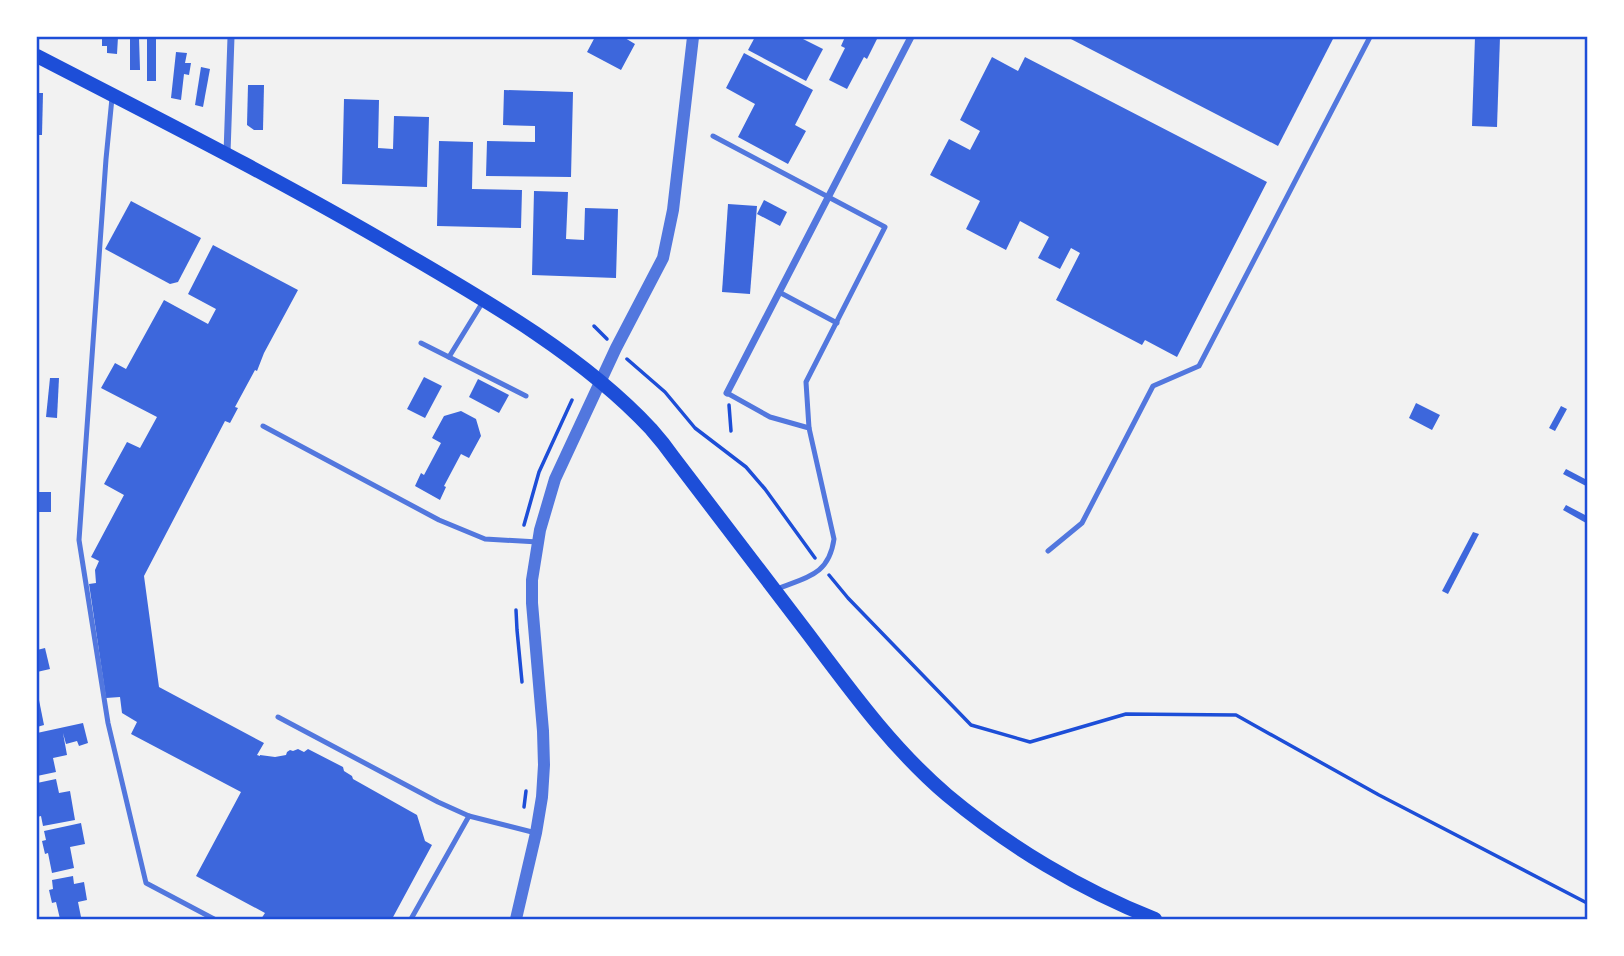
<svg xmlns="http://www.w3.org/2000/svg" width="1624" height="956" viewBox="0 0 1624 956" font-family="'Nunito Sans',sans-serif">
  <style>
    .building { fill: #3d67dc }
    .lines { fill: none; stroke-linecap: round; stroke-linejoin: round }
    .path { stroke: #1d4ed8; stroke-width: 3.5 }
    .service { stroke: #5277de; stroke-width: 5 }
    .minor { stroke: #5277de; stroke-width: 7 }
    .tertiary { stroke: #5277de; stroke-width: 12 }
    .secondary { stroke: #1d4ed8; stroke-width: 14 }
    .neatline { fill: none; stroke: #1d4ed8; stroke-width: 2.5 }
  </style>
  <rect width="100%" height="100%" fill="#f2f2f2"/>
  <g class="building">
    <path d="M102,37H118L117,54L107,53V46H102Z"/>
    <path d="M130,37H139L140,70H130Z"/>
    <rect x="147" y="37" width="9" height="44"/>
    <path d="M595,37H626L625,38L635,44L621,70L587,52Z"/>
    <path d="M755,37H799L823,49L806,81L748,50Z"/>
    <path d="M845,37H878L867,59L864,57L847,89L829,80L845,48L841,46Z"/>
    <path d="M1067,37H1334L1278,146Z"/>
    <path d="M1475,37H1500L1497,127L1472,126Z"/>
    <path d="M176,52L187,53L185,63H191L189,75L184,74L181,100L171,98Z"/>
    <path d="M744,53L813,90L795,125L806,131L788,164L738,137L755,104L726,88Z"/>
    <path d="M992,57L1018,71L1025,57L1267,182L1177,357L1145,340L1142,345L1056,300L1080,253L1071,248L1060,269L1038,258L1049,237L1020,221L1006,250L966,229L980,201L930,175L949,139L970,150L980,131L960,120Z"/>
    <path d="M201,67L210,69L203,107L195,105Z"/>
    <path d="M248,85H264L263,130H254L247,125Z"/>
    <path d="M504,90L573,92L571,177L486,176L487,141L535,142V126L503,125Z"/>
    <path d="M37,93H43L42,135H37Z"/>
    <path d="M344,99L379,100L378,148L393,149L394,116L429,117L427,187L342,184Z"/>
    <path d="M439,141L473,142L472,189L522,190L521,228L437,226Z"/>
    <path d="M534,191L568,192L566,239L584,240L585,208L618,209L616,278L532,275Z"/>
    <path d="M764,200L787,212L780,226L757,214Z"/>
    <path d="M131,201L201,238L178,282L170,284L105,249Z"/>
    <path d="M728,204L757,206L750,294L722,292Z"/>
    <path d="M213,245L298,290L264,353L257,371L255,370L235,407L238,408L230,423L225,421L144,576L159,687L264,743L257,755L260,756V755L275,757L286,755L287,752L290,750L293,751L298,749L304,752L308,749L343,767L344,771L352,776L353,779L417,815L425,841L432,845L392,919H261L265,913L196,876L241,792L131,734L137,722L122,713L120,697L106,698L89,584L96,583L95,570L99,561L91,557L124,495L104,484L127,442L140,448L157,417L101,388L115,363L126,369L164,300L208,324L216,309L188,294Z"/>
    <path d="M424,377L442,386L425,418L407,409Z"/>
    <path d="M50,378H59L57,418L46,417Z"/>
    <path d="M478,379L509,395L499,413L469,397Z"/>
    <path d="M1416,403L1440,415L1432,430L1409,418Z"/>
    <path d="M1561,406L1567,409L1555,431L1549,428Z"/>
    <path d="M461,411L476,419L481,436L469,458L461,454L444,486L446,487L440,500L415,486L421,473L424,475L441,443L432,438L444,416Z"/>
    <path d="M1566,469L1587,480L1586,486L1563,474Z"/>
    <path d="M37,492H51V512H38Z"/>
    <path d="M1566,505L1587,516L1586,523L1563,510Z"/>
    <path d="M1473,532L1479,534L1448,594L1442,591Z"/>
    <path d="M45,648L50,669L37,672V650Z"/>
    <path d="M38,695L44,725L37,727V696Z"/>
    <path d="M83,723L88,743L79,746L77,741L66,744L63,733L67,755L53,758L56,772L37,776V733Z"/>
    <path d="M56,779L59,793L70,791L75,820L43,826L41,816L37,817V804H39L37,783Z"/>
    <path d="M81,823L85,844L70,847L74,868L52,873L48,853L45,854L42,841L46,840L44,831Z"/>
    <path d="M73,876L74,884L84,882L87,900L78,902L81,917L60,919L56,902L52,903L49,890L53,889L52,880Z"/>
  </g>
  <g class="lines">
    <g class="path">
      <path d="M594,326L607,339"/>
      <path d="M627,359L665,392L695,428L746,467L765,489L815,558"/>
      <path d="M729,405L731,431"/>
      <path d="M524,525L539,472L572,400"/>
      <path d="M829,575L848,598L971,725L1030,742L1126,714L1236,715L1379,795L1587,903"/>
      <path d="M516,610L517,630L522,682"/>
      <path d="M524,807L526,791"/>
    </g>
    <g class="service">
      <path d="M112,98L106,159L79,540L108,723L146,883L214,919"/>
      <path d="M713,136L885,227L806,382L809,428"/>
      <path d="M779,292L837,323"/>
      <path d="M421,343L526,396"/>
      <path d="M449,357L484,300"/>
      <path d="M727,393L770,417L809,428L834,539C829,575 807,577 777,589"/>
      <path d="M263,426L439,520L485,539L538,542"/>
      <path d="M1048,551L1082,523L1153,386L1199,366L1370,37"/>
      <path d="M278,717L438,802L469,816L536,833"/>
      <path d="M411,919L469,816"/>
    </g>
    <g class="minor">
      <path d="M227,153L231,37"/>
      <path d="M727,393L911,37"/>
    </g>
    <path class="tertiary" d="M516,919L536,833L542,797L544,765L543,731L532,603V580L540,530L555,479L616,348L663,258L673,210L693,37"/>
    <path class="secondary" d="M37,56C159,119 282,181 401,251C487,301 583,356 651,429C659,438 667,448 674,458C719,517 764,576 809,635C851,691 893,749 947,795C1008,846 1081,890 1155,919"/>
  </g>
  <rect width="1624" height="956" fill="none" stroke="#ffffff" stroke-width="77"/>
  <rect x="38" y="38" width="1548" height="880" class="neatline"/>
</svg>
